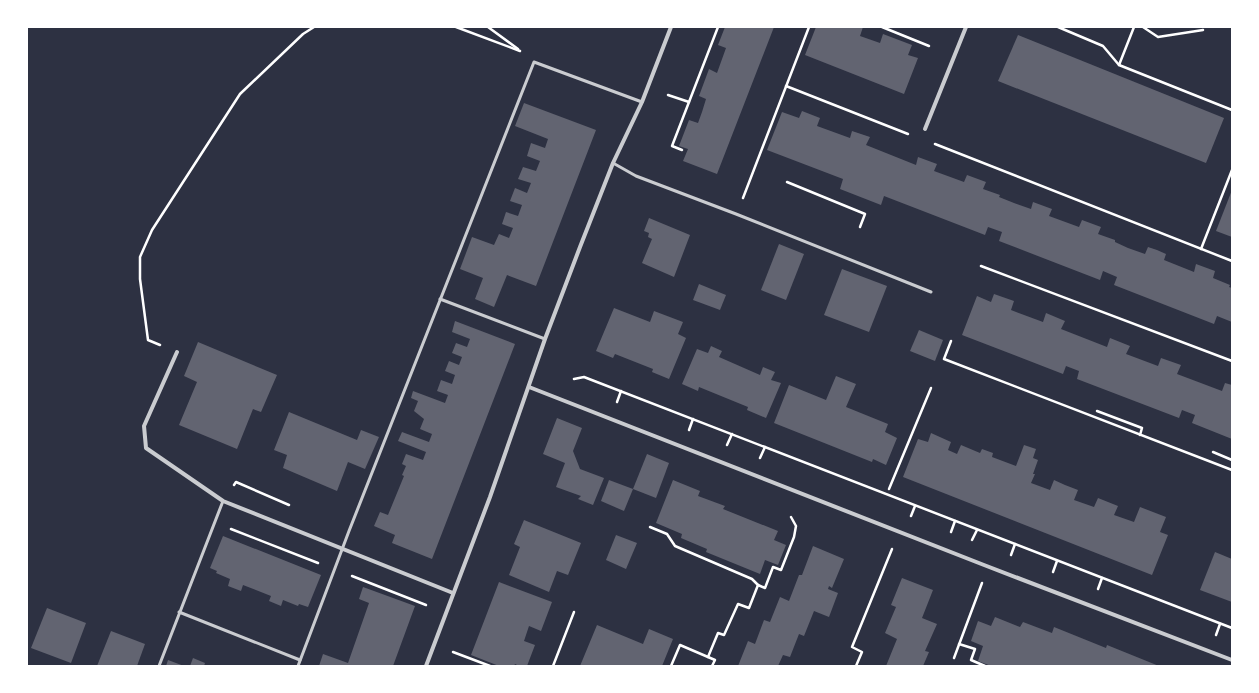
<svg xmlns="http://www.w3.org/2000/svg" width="1259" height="693" viewBox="0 0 1259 693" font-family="'Times New Roman',serif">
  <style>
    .building { fill: #626471 }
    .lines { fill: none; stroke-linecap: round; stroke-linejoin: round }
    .path { stroke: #fff; stroke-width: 2.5 }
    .service { stroke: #caccd0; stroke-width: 3 }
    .minor { stroke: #caccd0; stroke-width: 4 }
  </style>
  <rect width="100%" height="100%" fill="#2d3142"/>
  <g class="building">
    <path d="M725,27H774L717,174L683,161L688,149L679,146L689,120L698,123L702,112L706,99L699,96L709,69L717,73L726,48L718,45Z"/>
    <path d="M816,27H863L860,36L880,43L883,34L912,45L908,55L918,58L904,94L805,55Z"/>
    <path d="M1018,35L1224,118L1206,163L998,81Z"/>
    <path d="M524,103L596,130L536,286L507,275L494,307L475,299L483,278L460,269L472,237L494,245L499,234L509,238L513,228L502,224L506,212L518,216L522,205L510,201L515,188L527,193L531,183L518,179L523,167L536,171L540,161L527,156L531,143L545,148L548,139L515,126Z"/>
    <path d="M802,111L820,118L817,126L850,138L852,131L870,137L866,145L916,165L918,157L937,164L934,171L964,182L967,175L986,182L983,189L1000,195L999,197L1014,203L1031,209L1033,202L1052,209L1049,216L1079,227L1082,220L1101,227L1098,234L1115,240V242L1128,248L1145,254L1148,247L1157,250L1166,254L1164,260L1194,272L1196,264L1215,271L1213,278L1230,285L1229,287L1232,288V322L1217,316L1214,324L1114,285L1117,277L1103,271L1100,280L999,241L1002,232L988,227L985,235L884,196L881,205L840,189L843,179L767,150L782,112L799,118Z"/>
    <path d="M1232,190V237L1216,231Z"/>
    <path d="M649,218L690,235L674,277L642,263L652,239L648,237L649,233L644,231Z"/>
    <path d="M779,244L804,254L786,300L761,290Z"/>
    <path d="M842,269L887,286L869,332L824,315Z"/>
    <path d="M699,284L726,295L720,310L693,300Z"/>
    <path d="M994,294L1014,301L1011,310L1043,322L1046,313L1065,321L1061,329L1107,347L1110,338L1130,346L1126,354L1158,366L1161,358L1181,365L1177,374L1222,391L1225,383L1232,385V439L1192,423L1195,415L1182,410L1179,418L1077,379L1079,371L1066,366L1063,374L962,335L977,296L991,302Z"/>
    <path d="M614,308L650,322L654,311L683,322L678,334L686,338L669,379L652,372L653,369L615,354L613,358L596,351Z"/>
    <path d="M455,321L515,344L432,559L392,543L395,535L374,526L380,512L388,515L404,476L402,475L406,466L402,464L406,454L423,460L426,452L398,441L402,432L429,442L432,434L420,429L424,419L414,411L418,401L411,398L413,391L445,403L448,395L437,391L441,380L452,384L455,375L445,371L449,361L459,365L462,357L452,353L456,343L467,347L470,339L452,332Z"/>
    <path d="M919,330L943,340L935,361L910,351Z"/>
    <path d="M198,342L277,375L261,412L253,409L237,449L179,425L197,382L184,376Z"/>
    <path d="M711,346L722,351L719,357L760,375L763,367L775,372L771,380L781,383L766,418L747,410L748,407L699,387L698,391L682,384L697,349L708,353Z"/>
    <path d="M836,376L856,384L846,407L888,424L885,432L897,438L886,465L873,459L872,462L774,423L789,385L826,400Z"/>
    <path d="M289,412L357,440L361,430L379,437L365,469L348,462L337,491L283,468L287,455L274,450Z"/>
    <path d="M557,418L582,428L573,451L580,469L604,478L593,505L578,499L581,496L556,487L565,463L543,454Z"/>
    <path d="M931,433L951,442L948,450L957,454L961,445L980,453L982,449L993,453L992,457L1016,466L1024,445L1036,449L1033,458L1038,460L1033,474H1035L1031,483L1050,490L1054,480L1065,485L1078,490L1074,500L1094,507L1098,498L1118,506L1114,515L1134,522L1140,507L1166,517L1160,532L1168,535L1152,575L903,477L918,439L928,442Z"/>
    <path d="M647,454L669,463L656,498L633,489Z"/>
    <path d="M609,480L633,489L624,511L601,501Z"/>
    <path d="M673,480L700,491L698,496L725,506L723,509L778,531L774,540L786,545L778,565L765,560L760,574L706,552L707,549L681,538L682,534L656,523Z"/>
    <path d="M524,520L581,543L568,575L557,571L549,592L509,575L520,547L514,544Z"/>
    <path d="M616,535L637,543L626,569L606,560Z"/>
    <path d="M223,536L321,575L308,607L299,604L298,606L283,600L281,606L269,601L271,596L243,585L241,591L228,586L230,579L216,573L217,571L210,568Z"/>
    <path d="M813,546L844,559L832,588L829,586L828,589L838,593L829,617L814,611L804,636L799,634L790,657L783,655L778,666H738L748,641L755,644L764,620L770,622L780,597L789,601L799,575H802Z"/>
    <path d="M1215,552L1232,559V602L1200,590Z"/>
    <path d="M902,578L933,590L922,618L937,624L925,651L929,652L923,666H886L897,639L885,633L896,607L891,605Z"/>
    <path d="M499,582L552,602L541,631L529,626L524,641L535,645L527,666H519L515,664L514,666H499L471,655Z"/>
    <path d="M363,587L415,606L393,666H319L323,654L348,663L369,603L359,599Z"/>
    <path d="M47,608L86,623L71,663L31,648Z"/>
    <path d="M995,617L1020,627L1023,622L1052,633L1054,627L1106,648L1107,645L1159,666H991L978,661L983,646L971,641L978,621L991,626Z"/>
    <path d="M597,625L643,644L649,629L673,639L662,666H580Z"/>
    <path d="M111,631L145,644L137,666H97Z"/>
    <path d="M193,658L205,663L204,666H190Z"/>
    <path d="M168,660L184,666H166Z"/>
  </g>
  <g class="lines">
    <g class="path">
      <path d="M456,27L520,51"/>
      <path d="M488,27L518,49"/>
      <path d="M882,27L929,46"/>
      <path d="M1058,27L1103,46L1119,65L1232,110"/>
      <path d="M1143,27L1158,37L1203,30"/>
      <path d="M1119,65L1134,27"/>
      <path d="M786,86L908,134"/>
      <path d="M668,95L689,102"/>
      <path d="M935,144L1232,261"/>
      <path d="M682,150L672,146L718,27"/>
      <path d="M787,182L865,214L860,227"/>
      <path d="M743,198L809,27"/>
      <path d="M1201,249L1232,170"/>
      <path d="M981,266L1232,361"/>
      <path d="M951,341L944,359L1232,470"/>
      <path d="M160,345L148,340L140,279V257L152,230L240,94L303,34L314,27"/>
      <path d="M574,379L584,377L1232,628"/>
      <path d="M617,402L621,391"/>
      <path d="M1097,411L1142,428L1140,435"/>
      <path d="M689,430L693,419"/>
      <path d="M727,445L732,434"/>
      <path d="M1213,452L1232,460"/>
      <path d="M760,458L765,447"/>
      <path d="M234,485L236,482L289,505"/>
      <path d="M889,489L931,388"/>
      <path d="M911,516L915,506"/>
      <path d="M650,527L667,534L675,546L752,579L758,585"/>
      <path d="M231,529L318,563"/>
      <path d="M951,532L955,521"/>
      <path d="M972,540L977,530"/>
      <path d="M1011,555L1015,544"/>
      <path d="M1053,572L1057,561"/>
      <path d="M352,576L426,605"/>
      <path d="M1098,589L1102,578"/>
      <path d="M1216,635L1220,624"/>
      <path d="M959,644L975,649L971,660L985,666"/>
      <path d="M453,652L490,666"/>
      <path d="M708,657L718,633L724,635L738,604L749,608L758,585L765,588L773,567L781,570L794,537L796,526L791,517"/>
      <path d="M954,658L982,583"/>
      <path d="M553,666L574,612"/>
      <path d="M671,666L680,645L715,660L712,666"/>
      <path d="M856,666L862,652L852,647L892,549"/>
    </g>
    <g class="service">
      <path d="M613,163L636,176L736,214L931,292"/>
      <path d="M440,299L545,339"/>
      <path d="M179,612L300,660"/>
      <path d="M159,666L223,501"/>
      <path d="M298,666L349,531L534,62L642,102"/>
    </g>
    <g class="minor">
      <path d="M925,129L966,27"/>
      <path d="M177,352L144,426L146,448L223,501L453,593"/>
      <path d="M529,387L984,565L1232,660"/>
      <path d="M426,666L490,497L545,339L580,247L613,163L642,102L671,27"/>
    </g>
  </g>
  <rect width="1259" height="693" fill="none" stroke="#ffffff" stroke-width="56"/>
</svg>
